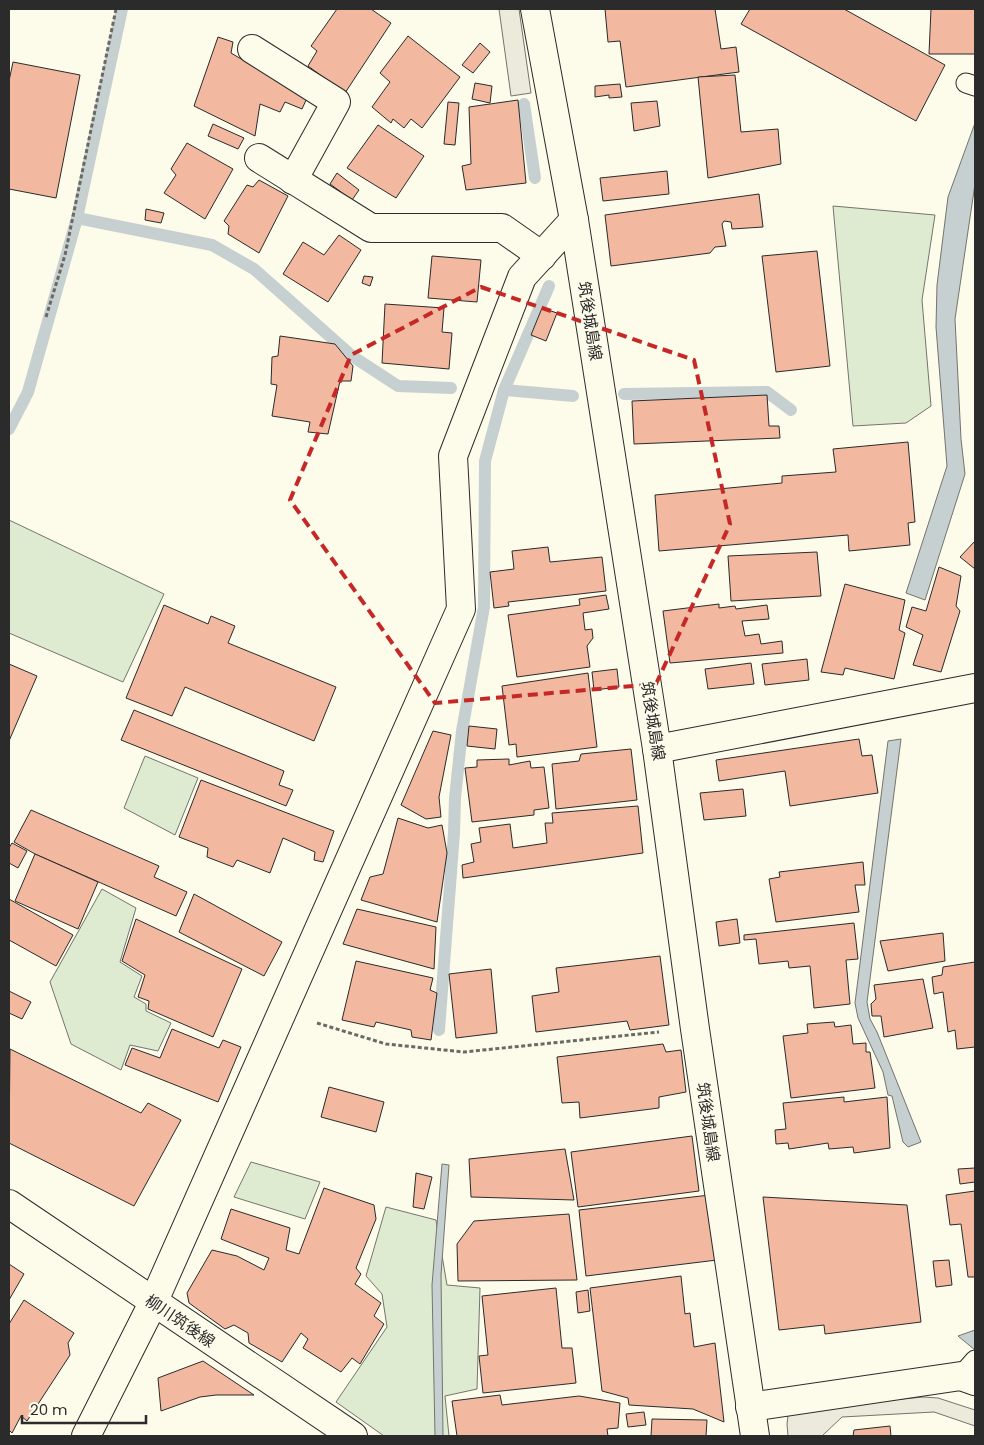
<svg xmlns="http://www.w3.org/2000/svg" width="984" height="1445" viewBox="0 0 984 1445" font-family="Poppins,'Noto Sans JP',sans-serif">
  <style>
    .green { fill: #deebd1; stroke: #74746e }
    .parking { fill: #eceadb; stroke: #74746e }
    .water { fill: #c7d0d0; stroke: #74746e }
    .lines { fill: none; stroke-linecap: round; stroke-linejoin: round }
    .stream { stroke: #c7d0d0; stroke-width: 12 }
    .building { fill: #f2b8a0; stroke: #2b2b2b }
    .lane-casing { stroke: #2b2b2b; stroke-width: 21 }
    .street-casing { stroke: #2b2b2b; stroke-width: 30 }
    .secondary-casing { stroke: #2b2b2b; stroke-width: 30 }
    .path { stroke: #6a6964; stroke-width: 3; stroke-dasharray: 4 2.5; stroke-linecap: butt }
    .lane { stroke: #fdfbea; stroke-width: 19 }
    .street { stroke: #fdfbea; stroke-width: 28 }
    .secondary { stroke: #fdfbea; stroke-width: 28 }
    .marked { fill: none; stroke: #c62828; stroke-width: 4; stroke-dasharray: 10 6; stroke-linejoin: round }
    .labels { text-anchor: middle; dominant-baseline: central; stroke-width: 4; stroke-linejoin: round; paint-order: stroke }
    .street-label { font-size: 16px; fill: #2b2b2b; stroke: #fdfbea }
  </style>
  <rect width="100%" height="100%" fill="#fdfbea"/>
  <g class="green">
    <path d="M833,206L935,215L922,300L931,406L906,423L853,426Z"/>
    <path d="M9,520L164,594L123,682L9,633Z"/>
    <path d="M145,756L198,778L175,835L124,808Z"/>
    <path d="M102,889L136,908L120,962L142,976L134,997L146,1004V1011L171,1023L158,1051L130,1045L121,1070L71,1044L50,982Z"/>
    <path d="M251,1162L320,1182L305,1219L234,1197Z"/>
    <path d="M386,1207L436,1220L447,1285L480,1288L477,1389L445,1396L449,1436H384L336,1402L387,1327L382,1294L366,1276Z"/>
  </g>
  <g class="parking">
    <path d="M499,9H519L531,93L511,96Z"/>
    <path d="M924,1397L938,1398L975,1410V1426L934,1412L842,1417L822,1436H788L787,1424L788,1416L795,1409Z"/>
  </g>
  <g class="water">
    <path d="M975,123V184L955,319L961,439L965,474L925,600L906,593L947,466L936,327L937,285L948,197Z"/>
    <path d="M901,739L867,1002L870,1019L877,1032L921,1142L908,1147L903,1142L892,1096L888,1095L883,1072L858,1018L855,1003L888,741Z"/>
    <path d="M442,1164L449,1165L441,1275L443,1436H435L432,1285Z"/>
    <path d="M975,1330V1350L958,1336Z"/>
  </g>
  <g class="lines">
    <g class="stream">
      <path d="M524,104L535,178"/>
      <path d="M77,218L212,245L254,269L352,356L398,386L451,388"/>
      <path d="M504,390L573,396"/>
      <path d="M624,394L767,392L791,410"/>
      <path d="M9,429L28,392L77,218L122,9"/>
      <path d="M439,1030L454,833L455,798L462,731L484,607L485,461L504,390L549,286"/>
    </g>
  </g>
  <g class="building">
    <path d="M337,9H371L391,23L345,93L308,66L317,51L311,46Z"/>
    <path d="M605,9H715L721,49L736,47L739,72L626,87L620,41L608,42Z"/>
    <path d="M750,9H844L945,65L916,121L741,24Z"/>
    <path d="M931,9H975V54H929Z"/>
    <path d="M408,36L460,77L422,128L411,119L404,128L393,119L391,123L372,107L390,82L380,73Z"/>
    <path d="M218,37L233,42L231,53L307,98L302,109L285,102L280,112L260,104L255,136L194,106Z"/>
    <path d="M480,43L490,52L473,73L462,65Z"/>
    <path d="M13,62L80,75L56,198L9,189V81Z"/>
    <path d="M735,75L741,132L778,129L781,164L708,178L698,77Z"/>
    <path d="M475,83L492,86L490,103L472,99Z"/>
    <path d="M620,84L622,97L609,98V95L595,97V86Z"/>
    <path d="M518,100L526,183L466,190L462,166L471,164L469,107Z"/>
    <path d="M657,101L660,126L634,131L631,103Z"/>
    <path d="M448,102L459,103L455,145L444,144Z"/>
    <path d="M213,124L244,138L238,149L208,136Z"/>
    <path d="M378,125L424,156L396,198L347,168Z"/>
    <path d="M187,143L233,169L205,219L164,193L176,175L171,169Z"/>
    <path d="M667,171L669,194L603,201L600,178Z"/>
    <path d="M337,173L359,190L352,200L330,184Z"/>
    <path d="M259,180L288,196L259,253L228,234L229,226L224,221L247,185L253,187Z"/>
    <path d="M759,194L763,227L732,229L731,222L724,221L722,224L726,246L715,247L710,253L611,266L605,215Z"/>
    <path d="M146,209L164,213L161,223L145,220Z"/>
    <path d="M339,235L361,250L328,302L283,274L303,242L324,255Z"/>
    <path d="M817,251L830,366L776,372L762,256Z"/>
    <path d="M432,256L481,260L477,302L428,298Z"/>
    <path d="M364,276L373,277L370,286L362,283Z"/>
    <path d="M385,304L444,308L442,332L452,333L449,369L382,363Z"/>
    <path d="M542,308L557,313L546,341L531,335Z"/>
    <path d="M280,336L335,344L353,366L351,381H340L328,434L308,432L310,422L272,416L277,385L271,384L272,357L278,356Z"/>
    <path d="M767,395L769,426H779L780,438L634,444L632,401Z"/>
    <path d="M908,442L915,522L908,523L910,545L849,551L848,535L659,551L655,495L782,483V476L836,472L833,449Z"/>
    <path d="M975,541V569L960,557Z"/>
    <path d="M548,547L550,562L602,557L606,591L508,602L509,606L494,608L490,572L514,569L512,551Z"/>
    <path d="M817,552L821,596L731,601L728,556Z"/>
    <path d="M939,567L961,576L956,606L960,611L941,672L913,665L923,635L906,627L912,607L926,611Z"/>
    <path d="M845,584L905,600L899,630L905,633L894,679L845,668L843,675L821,672Z"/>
    <path d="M606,595L609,609L583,613L585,630L592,629L593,638L587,646L590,667L517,677L508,615L580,605L579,599Z"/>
    <path d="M719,604V608L735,606L736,609L767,605L769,619L742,621L745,636L759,634L761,644L782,641L783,653L670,663L663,611Z"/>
    <path d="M164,605L208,624L211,616L235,626L228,643L336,687L314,741L185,687L172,716L126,698Z"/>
    <path d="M807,659L809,680L765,685L762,664Z"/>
    <path d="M751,663L754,684L708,689L705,669Z"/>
    <path d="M9,664L37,676L9,741Z"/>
    <path d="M617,669L619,687L594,690L592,672Z"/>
    <path d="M588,673L597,747L517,757L516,744L509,745L502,686Z"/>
    <path d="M134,710L284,771L279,785L293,790L286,806L121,740Z"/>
    <path d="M469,726L497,729L495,749L467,746Z"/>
    <path d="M433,731L451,735L439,797L441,817L426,819L401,805Z"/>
    <path d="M859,739L862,756L872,755L878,793L790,806L785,771L719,781L716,760Z"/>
    <path d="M631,749L637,800L556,809L552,764L579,761L581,754Z"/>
    <path d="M509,759V765L530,761L531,768L544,767L549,808L534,810V815L472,822L465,768L477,767V760Z"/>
    <path d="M201,780L334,831L323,862L314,860L315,852L283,838L270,873L237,860L233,867L207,857L208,848L179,837Z"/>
    <path d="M743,789L746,816L704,820L700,793Z"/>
    <path d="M638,806L643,853L463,878L462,865L474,862L471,844L481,842L479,828L510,824L513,848L547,843L545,823H553L552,813Z"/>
    <path d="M31,810L159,866L154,877L187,892L176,916L35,854L14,842Z"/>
    <path d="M398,818L428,828L442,825L447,853L437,922L361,900L370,877L383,874Z"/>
    <path d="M12,843L27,851L18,868L9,863V848Z"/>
    <path d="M35,854L98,882L78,929L15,901Z"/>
    <path d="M863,862L865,885H855L859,912L776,922L769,879L780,877L779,872Z"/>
    <path d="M194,894L282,942L264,976L179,932Z"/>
    <path d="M9,899L73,935L56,966L9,940Z"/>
    <path d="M357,909L436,927L434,969L343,944Z"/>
    <path d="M136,919L242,969L213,1037L148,1009L149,1001L138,997L145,975L122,961Z"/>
    <path d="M737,919L740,943L719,946L716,922Z"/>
    <path d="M854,923L858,959L846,960L850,1004L814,1008L810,966L789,968L788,961L759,964L756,939L744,940V935Z"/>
    <path d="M943,933L945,961L888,971L880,941Z"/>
    <path d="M660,956L669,1025L630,1030L627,1021L536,1032L532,996L559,992L556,968Z"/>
    <path d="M356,961L433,978L430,990L437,993L431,1040L412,1037L411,1030L376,1022L374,1027L342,1020Z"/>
    <path d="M975,962V1047L957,1049L955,1030L948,1032L943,992L934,994L932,977L942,975L943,967Z"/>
    <path d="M491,969L497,1033L456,1038L449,974Z"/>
    <path d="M923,979L933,1028L884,1037L881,1016H872L871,1004L876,999L874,985Z"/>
    <path d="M9,991L31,1002L22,1019L9,1013Z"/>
    <path d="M834,1022L835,1027L851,1025L853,1044L866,1043V1052H870L875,1088L791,1098L783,1036L808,1033L807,1024Z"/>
    <path d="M172,1029L219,1048L223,1040L241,1047L218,1102L125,1065L132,1048L160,1058Z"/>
    <path d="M663,1044L666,1052L681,1050L686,1092L659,1097V1108L580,1118L579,1102L562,1103L557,1057Z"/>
    <path d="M10,1049L141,1113L148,1103L181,1120L134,1206L9,1143Z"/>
    <path d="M329,1087L384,1102L376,1132L321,1117Z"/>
    <path d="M844,1097V1102L887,1097L890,1148L854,1153L853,1147L829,1149L828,1143L789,1149L788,1143L776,1144L775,1130L786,1129L783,1103Z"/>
    <path d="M692,1136L699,1191L578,1207L571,1152Z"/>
    <path d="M565,1149L574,1200L471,1197L469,1159Z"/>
    <path d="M975,1168V1182L960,1184L958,1169Z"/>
    <path d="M416,1173L432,1177L424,1209L413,1207Z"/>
    <path d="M324,1188L374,1205L376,1219L356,1268L361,1274L355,1284L381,1303L374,1316L384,1324L360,1364L352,1358L341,1372L303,1348L308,1339L301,1333L282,1362L249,1343L248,1333L234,1325L225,1329L189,1303L187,1293L212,1250L237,1256L264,1270L269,1258L221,1239L231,1209L290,1228L286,1250L299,1254Z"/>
    <path d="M975,1191V1277H968L961,1224L950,1225L946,1195Z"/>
    <path d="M710,1195L717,1260L586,1276L579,1210Z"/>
    <path d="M763,1197L907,1205L921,1322L825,1334L824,1325L779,1330Z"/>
    <path d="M569,1214L577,1280L458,1281L457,1244L474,1221Z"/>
    <path d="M949,1260L952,1285L936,1287L933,1261Z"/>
    <path d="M9,1264L24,1274L9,1300Z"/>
    <path d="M681,1276L685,1314L690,1313L694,1347L715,1343L724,1422L693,1409L629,1405L628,1398L602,1391L590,1288Z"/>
    <path d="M556,1288L562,1348H572L576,1383L483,1393L479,1356L488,1355L482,1296Z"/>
    <path d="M588,1290L590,1311L578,1313L576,1292Z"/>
    <path d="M24,1300L74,1333L68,1343L70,1355L27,1421L21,1416L12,1433L9,1430V1324Z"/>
    <path d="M203,1361L254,1395H216L200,1397L161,1411L158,1378Z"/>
    <path d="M500,1395L502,1405L579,1396L620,1403L618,1428L607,1429L608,1436H457L452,1401Z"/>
    <path d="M644,1412L646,1425L628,1427L626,1414Z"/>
    <path d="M652,1419L707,1420L706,1436H651Z"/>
    <path d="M890,1426L891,1436H853L854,1430Z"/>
  </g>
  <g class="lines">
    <defs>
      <g id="lane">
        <path d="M966,83L975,86"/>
        <path d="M961,1376L975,1360"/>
      </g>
      <g id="street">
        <path d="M252,49L336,102L293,180"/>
        <path d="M259,158L371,228H502L542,256"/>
        <path d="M750,1407L961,1376L975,1381"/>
        <path d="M86,1436L153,1303L461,609L453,456L522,277L574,220"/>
      </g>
      <g id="secondary">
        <path d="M535,9L574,220L657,749L695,1029L755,1436"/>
        <path d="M657,749L975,688"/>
        <path d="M9,1204L353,1436"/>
      </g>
    </defs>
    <use href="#lane" class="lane-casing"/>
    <use href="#street" class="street-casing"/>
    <use href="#secondary" class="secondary-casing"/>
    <g class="path">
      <path d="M46,317L65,255L116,9"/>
      <path d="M317,1023L386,1044L464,1052L659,1032"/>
    </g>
    <use href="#lane" class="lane"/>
    <use href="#street" class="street"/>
    <use href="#secondary" class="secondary"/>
  </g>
  <path class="marked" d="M481,287L694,360L730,524L656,684L435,703L290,500L351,355Z"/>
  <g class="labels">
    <g class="street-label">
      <text transform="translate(590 321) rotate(81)">筑後城島線</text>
      <text transform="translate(653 721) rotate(81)">筑後城島線</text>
      <text transform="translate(708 1122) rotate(82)">筑後城島線</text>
      <text transform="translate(180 1321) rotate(34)">柳川筑後線</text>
    </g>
  </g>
  <rect width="984" height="1445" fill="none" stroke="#2b2b2b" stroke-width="20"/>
  <path d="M22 1415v8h124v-8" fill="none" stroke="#2b2b2b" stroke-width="2.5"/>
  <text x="30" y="1415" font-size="15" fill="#2b2b2b" stroke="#fdfbea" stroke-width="4" paint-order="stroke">20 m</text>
</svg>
